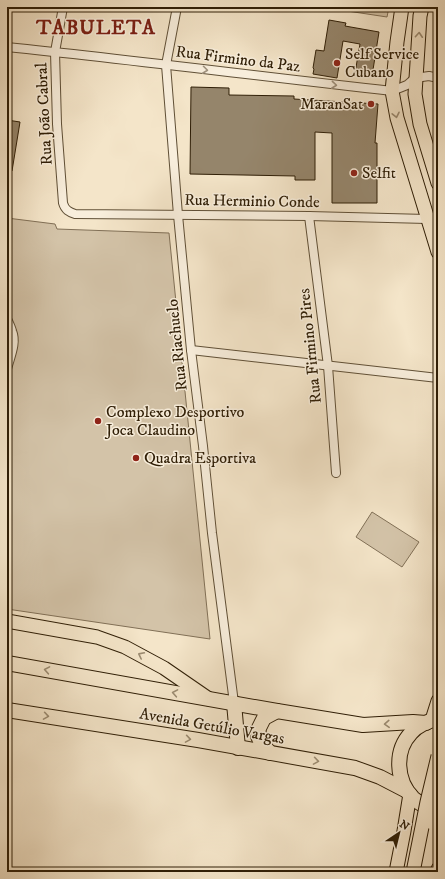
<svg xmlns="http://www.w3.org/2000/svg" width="445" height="879" viewBox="0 0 445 879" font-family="'IM FELL DW Pica',serif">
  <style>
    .green { fill: #d3c3a8; stroke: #817057 }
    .building { fill: #95856b; stroke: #2f1e06 }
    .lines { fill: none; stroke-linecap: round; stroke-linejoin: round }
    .street-casing { stroke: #605037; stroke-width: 10 }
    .primary-casing { stroke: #2f1e06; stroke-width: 15 }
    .highway-casing { stroke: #2f1e06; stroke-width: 16 }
    .street { stroke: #f8eedc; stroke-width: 8 }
    .primary { stroke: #f4e5c9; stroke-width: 13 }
    .highway { stroke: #f4e5c9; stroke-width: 14 }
    .primary-bridge-casing { stroke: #2f1e06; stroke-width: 15; stroke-linecap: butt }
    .primary-bridge { stroke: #f4e5c9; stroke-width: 13 }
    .oneway { stroke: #9b8b71 }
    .oneway2 { stroke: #9e907c }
    .poi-dot { fill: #8f2418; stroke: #f8eedc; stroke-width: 1.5 }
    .labels { text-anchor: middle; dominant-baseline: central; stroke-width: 3; stroke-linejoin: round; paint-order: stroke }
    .poi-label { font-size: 16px; fill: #2f1e06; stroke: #f8eedc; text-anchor: start }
    .street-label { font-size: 16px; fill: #2f1e06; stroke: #f8eedc }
    .district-label { font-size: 20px; font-weight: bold; letter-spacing: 1px; fill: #7a1f14; stroke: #f8eedc }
  </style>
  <rect width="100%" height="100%" fill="#f4e5c9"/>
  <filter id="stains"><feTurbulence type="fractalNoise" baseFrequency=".005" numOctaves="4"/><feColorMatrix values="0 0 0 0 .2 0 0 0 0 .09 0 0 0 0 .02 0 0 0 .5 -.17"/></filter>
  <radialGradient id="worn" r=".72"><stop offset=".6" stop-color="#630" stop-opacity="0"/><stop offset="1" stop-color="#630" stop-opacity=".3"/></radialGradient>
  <g class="green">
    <path d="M321,7H389L387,17Z"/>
    <path d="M7,218L55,224L57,229L169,233L210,639L7,609Z"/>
    <path d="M372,512L419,542L402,567L356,537Z"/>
  </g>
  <g class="building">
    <path d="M329,20L346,23L345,26L379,32L372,76L355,73L360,44L343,41L337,78L313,74L314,69L313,68L316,50L324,51Z"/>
    <path d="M191,87L229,88V95L294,96V99L378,104L375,143H377V203H332V133L315,132V180H295V176L190,174Z"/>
    <path d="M7,120L20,122L12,171L7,170Z"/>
  </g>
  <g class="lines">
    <defs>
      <g id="street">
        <path d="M63,7L55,52L57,124L63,203C65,210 69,212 75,214L309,216L427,219"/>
        <path d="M177,7L166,65L178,215L191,350L203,446L212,533L234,703"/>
        <path d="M7,47C136,60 264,77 392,91L407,85L415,78L429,76L438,78"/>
        <path d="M309,216L328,366L336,473"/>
        <path d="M7,319C9,323 11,327 12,331C17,343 10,357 7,369"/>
        <path d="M191,350L438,378"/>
      </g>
      <g id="primary">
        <path d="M402,7L397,42L392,91L397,118L438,252"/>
        <path d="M422,7L420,16L415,94L420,124L438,183"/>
        <path d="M7,621L97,637L125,647L164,668L209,699"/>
        <path d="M432,720L438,701"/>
        <path d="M396,872L404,831L410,794"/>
        <path d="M437,872L438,869"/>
      </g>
      <g id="highway">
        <path d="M7,663L277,711L363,725L413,722L426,723"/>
        <path d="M234,703L238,748"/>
        <path d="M7,710L198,740L355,768L380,777L407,791"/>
        <path d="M270,753L260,741L258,736L259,728L264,718L277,711"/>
        <path d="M438,811C428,809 420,804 413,798C396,781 394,751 411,733C418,725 428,721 438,719"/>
      </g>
    </defs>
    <use href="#street" class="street-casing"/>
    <use href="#primary" class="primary-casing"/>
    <use href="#highway" class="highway-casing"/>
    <use href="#street" class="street"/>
    <use href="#primary" class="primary"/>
    <use href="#highway" class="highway"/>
    <defs>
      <g id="primary-bridge">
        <path d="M432,823L438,796"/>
        <path d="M413,872L427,802L438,756"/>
      </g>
    </defs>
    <use href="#primary-bridge" class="primary-bridge-casing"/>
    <use href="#primary-bridge" class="primary-bridge"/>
  </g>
  <defs><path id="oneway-chevron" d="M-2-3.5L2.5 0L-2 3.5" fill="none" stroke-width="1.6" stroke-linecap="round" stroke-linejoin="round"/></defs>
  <g class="oneway">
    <use href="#oneway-chevron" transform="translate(419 35) rotate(-86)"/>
    <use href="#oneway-chevron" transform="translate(396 115) rotate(78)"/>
    <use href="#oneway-chevron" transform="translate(141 655) rotate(-153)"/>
    <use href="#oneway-chevron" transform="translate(47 670) rotate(-170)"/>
    <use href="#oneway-chevron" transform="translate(175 693) rotate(-170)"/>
    <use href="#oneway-chevron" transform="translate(46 716) rotate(9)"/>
    <use href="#oneway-chevron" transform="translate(387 724) rotate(177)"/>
    <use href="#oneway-chevron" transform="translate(188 739) rotate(9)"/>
    <use href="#oneway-chevron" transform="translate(316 761) rotate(9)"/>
  </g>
  <g class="oneway2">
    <use href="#oneway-chevron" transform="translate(205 70) rotate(7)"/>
    <use href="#oneway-chevron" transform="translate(334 85) rotate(6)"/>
  </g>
  <g class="poi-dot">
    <circle cx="337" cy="63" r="4"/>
    <circle cx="371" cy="104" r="4"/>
    <circle cx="354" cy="173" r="4"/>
    <circle cx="98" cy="421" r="4"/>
    <circle cx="136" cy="458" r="4"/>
  </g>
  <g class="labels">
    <g class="poi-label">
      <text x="345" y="54">Self Service<tspan x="345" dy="18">Cubano</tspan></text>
      <text x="363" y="104" text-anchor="end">MaranSat</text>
      <text x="362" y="173">Selfit</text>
      <text x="106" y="412">Complexo Desportivo<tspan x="106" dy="18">Joca Claudino</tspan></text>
      <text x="144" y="458">Quadra Esportiva</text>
    </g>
    <g class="street-label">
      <text transform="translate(238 59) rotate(7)">Rua Firmino da Paz</text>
      <text transform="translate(44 114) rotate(-93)">Rua João Cabral</text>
      <text transform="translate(252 201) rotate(1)">Rua Herminio Conde</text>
      <text transform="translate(177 345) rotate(-96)">Rua Riachuelo</text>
      <text transform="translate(310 346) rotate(-96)">Rua Firmino Pires</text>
      <text transform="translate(212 726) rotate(10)">Avenida Getúlio Vargas</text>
    </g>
    <g class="district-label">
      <text x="96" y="28">TABULETA</text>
    </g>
  </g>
  <rect width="445" height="879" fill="none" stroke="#f4e5c9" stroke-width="24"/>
  <rect x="8" y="8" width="429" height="863" fill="none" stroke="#2f1e06" stroke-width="2"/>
  <rect x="12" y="12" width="421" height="855" fill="none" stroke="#2f1e06"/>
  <g transform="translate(399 833) rotate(35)" stroke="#f8eedc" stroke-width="3" paint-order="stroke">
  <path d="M0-3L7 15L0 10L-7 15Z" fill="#2f1e06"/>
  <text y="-6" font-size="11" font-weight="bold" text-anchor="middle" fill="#2f1e06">N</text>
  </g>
  <rect width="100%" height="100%" filter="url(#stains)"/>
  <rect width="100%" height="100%" fill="url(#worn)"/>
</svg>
